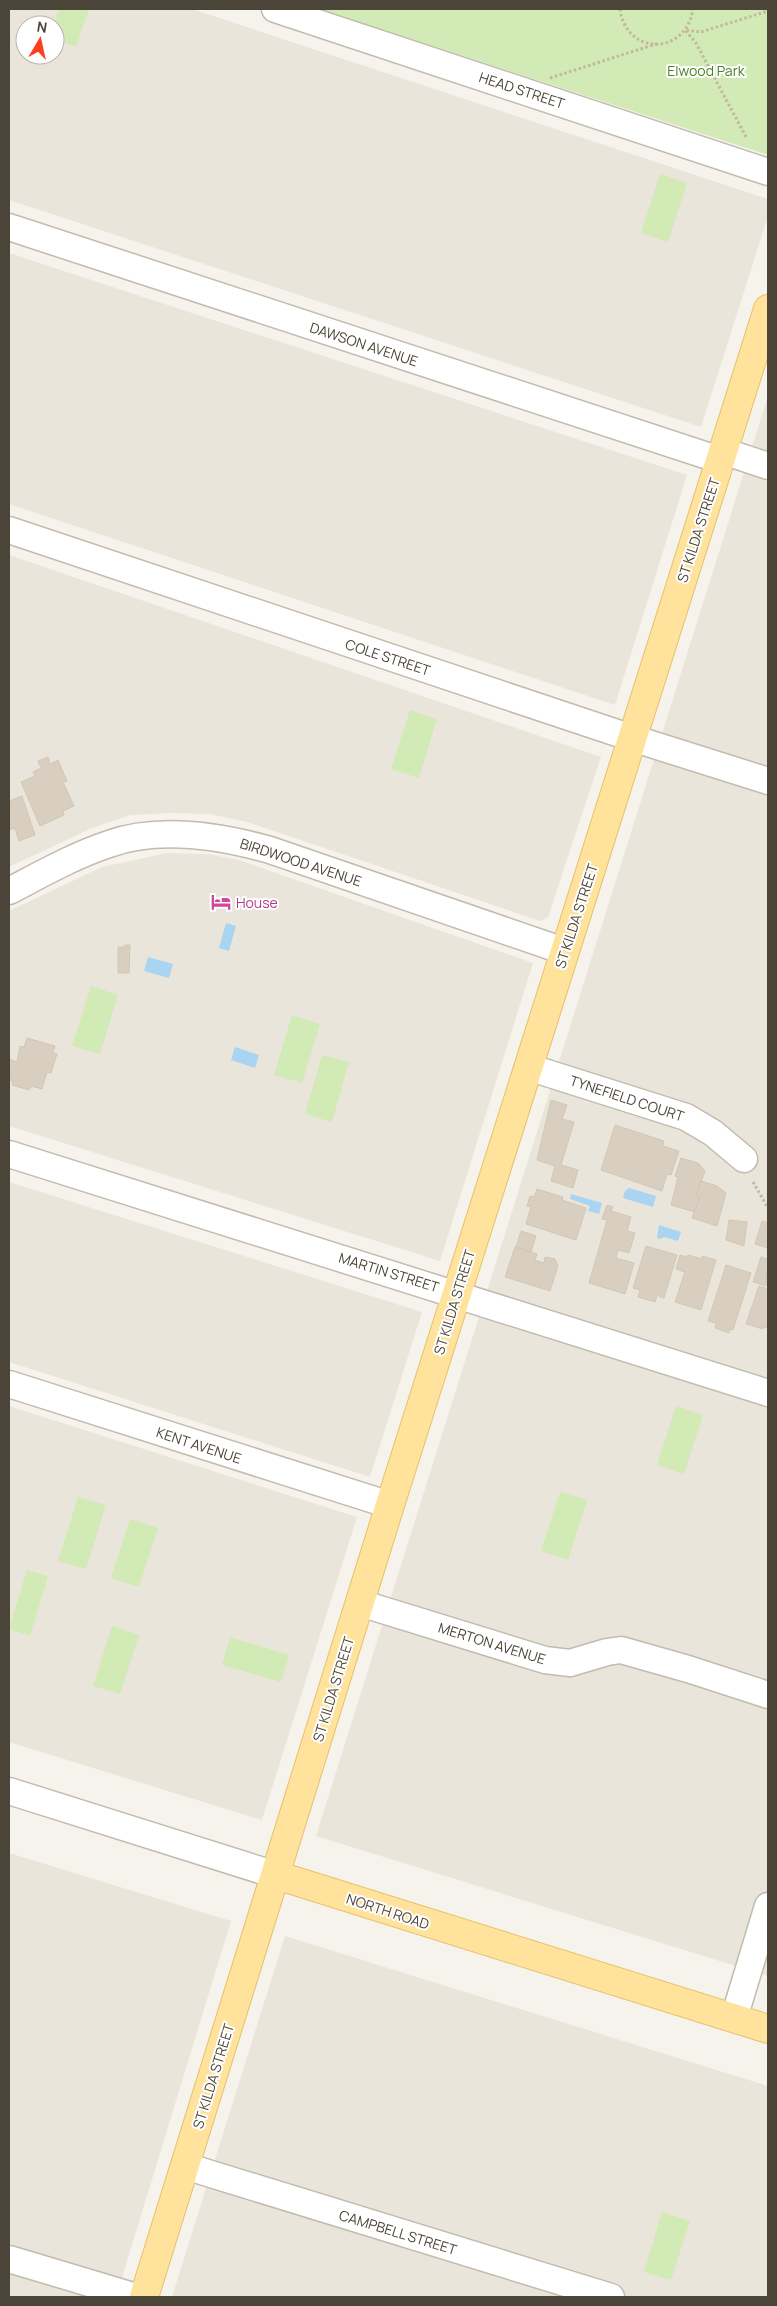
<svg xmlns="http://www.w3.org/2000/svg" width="777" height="2306" viewBox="0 0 777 2306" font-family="Manrope,sans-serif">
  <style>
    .residential { fill: #eae5da; fill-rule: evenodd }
    .green { fill: #d2eab5 }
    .water { fill: #a9d4f2 }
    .building { fill: #d8cfc1; stroke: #d3c7b4 }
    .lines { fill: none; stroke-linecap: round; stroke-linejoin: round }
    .minor-casing { stroke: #c2bbae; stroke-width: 29 }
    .major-casing { stroke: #e6c16a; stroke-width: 30 }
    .path { stroke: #c4b79f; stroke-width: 3; stroke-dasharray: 2.5 2.5; stroke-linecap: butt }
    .minor { stroke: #fff; stroke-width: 26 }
    .major { stroke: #ffe39c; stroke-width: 28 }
    .labels { text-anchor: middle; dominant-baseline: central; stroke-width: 4; stroke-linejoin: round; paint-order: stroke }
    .park-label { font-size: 14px; fill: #4a7f2a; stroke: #fff }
    .street-label { font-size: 14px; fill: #4b4439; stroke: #fff }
    .hotel-label { font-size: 14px; fill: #b23c85; stroke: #fff; text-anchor: start }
  </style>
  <rect width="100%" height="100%" fill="#f6f3ec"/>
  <g class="residential">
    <path d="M9,9H192L768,199V216L701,427L9,200ZM25,25H55V55H25Z"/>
    <path d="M9,253L687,475L615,705L9,504Z"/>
    <path d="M768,396V1976L316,1836Z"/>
    <path d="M9,555L601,757L548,917L540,921L247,822L210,814L170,813L130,815L90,829L9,867Z"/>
    <path d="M167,853L209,854L239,860L533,963L440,1261L9,1126V911L102,867Z"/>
    <path d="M9,1182L422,1312L370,1477L9,1362Z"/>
    <path d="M9,1406L357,1517L262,1820L9,1742Z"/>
    <path d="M9,1853L231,1921L116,2297H9Z"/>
    <path d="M285,1936L768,2086V2297H172Z"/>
  </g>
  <g class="green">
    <path d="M59,9H89L76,47L55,40L54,25Z"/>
    <path d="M319,9H768V155Z"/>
    <path d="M660,174L687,183L668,242L641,233Z"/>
    <path d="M410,710L437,719L419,778L391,769Z"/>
    <path d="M91,986L118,995L100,1054L72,1046Z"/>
    <path d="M292,1015L320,1024L302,1083L274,1075Z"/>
    <path d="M322,1055L349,1062L332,1122L305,1114Z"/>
    <path d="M676,1406L703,1415L684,1474L657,1465Z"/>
    <path d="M560,1492L587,1500L568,1560L541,1551Z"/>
    <path d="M78,1497L106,1505L86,1569L58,1561Z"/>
    <path d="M130,1519L158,1528L139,1587L111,1578Z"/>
    <path d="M27,1570L48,1576L30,1636L9,1629Z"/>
    <path d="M112,1626L139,1635L120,1694L93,1686Z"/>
    <path d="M230,1637L289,1655L281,1682L222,1665Z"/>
    <path d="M662,2212L690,2221L671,2280L644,2272Z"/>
  </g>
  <g class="water">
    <path d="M226,923L236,926L229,951L219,948Z"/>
    <path d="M148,957L173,964L169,978L144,971Z"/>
    <path d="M235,1047L259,1055L255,1068L231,1060Z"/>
    <path d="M629,1188L656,1196L653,1207L623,1198L625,1191Z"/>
    <path d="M571,1194L602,1203L599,1214L588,1211L590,1206L570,1199Z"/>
    <path d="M659,1225L681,1232L678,1241L664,1237L660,1239L657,1238Z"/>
  </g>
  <g class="building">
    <path d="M48,757L50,764L58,760L67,781L63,782L74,806L63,811L64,815L40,826L21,782L35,776L33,772L41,768L38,761Z"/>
    <path d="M22,796L35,835L19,841L15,828L9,830V801Z"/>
    <path d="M125,945H130L129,973H118V947H125Z"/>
    <path d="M27,1038L55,1046L53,1053L57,1054L51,1073L47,1072L42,1089L31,1086L29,1090L12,1085L13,1081L9,1080L11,1072L9,1071V1059L17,1062L20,1046L24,1047Z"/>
    <path d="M551,1100L567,1105L562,1119L574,1122L561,1165L578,1170L573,1188L551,1181L555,1166L537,1160Z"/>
    <path d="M615,1125L664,1141L663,1146L679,1151L671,1175L667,1174L662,1191L601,1170Z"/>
    <path d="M681,1158L698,1163L705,1171L696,1196L700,1197L695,1212L671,1205L678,1177L675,1176Z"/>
    <path d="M701,1181L717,1186L726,1193L717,1226L692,1218L700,1197L696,1196Z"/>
    <path d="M537,1189L563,1197L562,1200L586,1208L576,1240L526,1224L531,1207L527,1206L530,1196L534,1197Z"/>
    <path d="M607,1205L613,1207L611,1211L631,1217L627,1231L635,1233L629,1253L618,1250L616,1258L634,1263L625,1294L589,1283L607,1220L602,1219Z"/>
    <path d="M729,1220L747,1222L744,1246L726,1240Z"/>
    <path d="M762,1221L768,1223V1248L755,1244Z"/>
    <path d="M521,1231L536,1236L531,1252L516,1247Z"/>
    <path d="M646,1246L677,1255L664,1298L657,1295L655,1302L638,1297L640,1290L633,1288Z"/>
    <path d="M515,1247L537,1254L535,1260L544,1263L545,1257L555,1259L558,1266L550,1291L505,1277Z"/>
    <path d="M680,1255L687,1257L688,1255L702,1259V1256L716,1260L701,1310L675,1302L685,1272L676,1269Z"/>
    <path d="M761,1257L768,1259L766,1286L753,1282Z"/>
    <path d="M726,1265L751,1273L733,1330L730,1329L729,1333L715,1328L716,1323L708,1321Z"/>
    <path d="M759,1286L768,1289V1328L763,1327V1329L746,1324Z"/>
  </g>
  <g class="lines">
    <defs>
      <g id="minor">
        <path d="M275,9L768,172"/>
        <path d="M9,227L720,460"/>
        <path d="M723,451L768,466"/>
        <path d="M9,530L632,738L768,781"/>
        <path d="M9,891C42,874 73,856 109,844C159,826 220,836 270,850L564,951"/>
        <path d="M528,1067L686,1117L713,1133L744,1159"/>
        <path d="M9,1154L768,1393"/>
        <path d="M9,1384L390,1505"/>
        <path d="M360,1603L545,1660L570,1663L607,1652L621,1650L688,1669L768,1695"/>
        <path d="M9,1791L276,1875"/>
        <path d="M734,2018L768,1906"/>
        <path d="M185,2166L611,2297"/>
        <path d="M9,2259L136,2297"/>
      </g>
      <g id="major">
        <path d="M276,1875L768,2029"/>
        <path d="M144,2297L390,1505L768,309"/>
      </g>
    </defs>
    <use href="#minor" class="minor-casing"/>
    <use href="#major" class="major-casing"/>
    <g class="path">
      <path d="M620,9C626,56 686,56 693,9"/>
      <path d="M550,78L656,44"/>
      <path d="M746,137L696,43L685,30L701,32L768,11"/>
      <path d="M753,1182L768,1208"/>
    </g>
    <use href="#minor" class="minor"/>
    <use href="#major" class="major"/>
  </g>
  <defs>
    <symbol id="hotel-bare" viewBox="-9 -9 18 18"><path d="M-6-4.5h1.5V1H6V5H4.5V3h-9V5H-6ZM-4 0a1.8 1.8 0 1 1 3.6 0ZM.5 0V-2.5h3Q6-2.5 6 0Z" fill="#d1479c" stroke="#fff" stroke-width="2.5" paint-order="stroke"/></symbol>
  </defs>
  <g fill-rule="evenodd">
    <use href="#hotel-bare" x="207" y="888" width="28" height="28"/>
  </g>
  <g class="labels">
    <g class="park-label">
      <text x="706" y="70">Elwood Park</text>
    </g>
    <g class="street-label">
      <text transform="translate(522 90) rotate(18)">HEAD STREET</text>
      <text transform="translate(364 344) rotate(18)">DAWSON AVENUE</text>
      <text transform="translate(698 530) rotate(-72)">ST KILDA STREET</text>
      <text transform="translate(388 657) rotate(18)">COLE STREET</text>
      <text transform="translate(301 862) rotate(18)">BIRDWOOD AVENUE</text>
      <text transform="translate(576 916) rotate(-72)">ST KILDA STREET</text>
      <text transform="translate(627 1098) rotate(18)">TYNEFIELD COURT</text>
      <text transform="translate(389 1272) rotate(17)">MARTIN STREET</text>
      <text transform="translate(454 1302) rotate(-73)">ST KILDA STREET</text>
      <text transform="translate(199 1445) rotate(18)">KENT AVENUE</text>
      <text transform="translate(492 1643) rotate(17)">MERTON AVENUE</text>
      <text transform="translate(333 1689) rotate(-73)">ST KILDA STREET</text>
      <text transform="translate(388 1911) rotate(18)">NORTH ROAD</text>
      <text transform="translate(213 2076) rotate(-73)">ST KILDA STREET</text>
      <text transform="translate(398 2232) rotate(17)">CAMPBELL STREET</text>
    </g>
    <g class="hotel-label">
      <text x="236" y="902">House</text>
    </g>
  </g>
  <rect width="777" height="2306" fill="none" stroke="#4b4439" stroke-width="20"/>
  <g transform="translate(40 40) rotate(9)"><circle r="24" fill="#ffffff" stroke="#b7b4b0"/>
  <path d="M0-4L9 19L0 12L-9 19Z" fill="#fc3f1d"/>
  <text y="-8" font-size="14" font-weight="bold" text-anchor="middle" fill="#4b4439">N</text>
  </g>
</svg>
